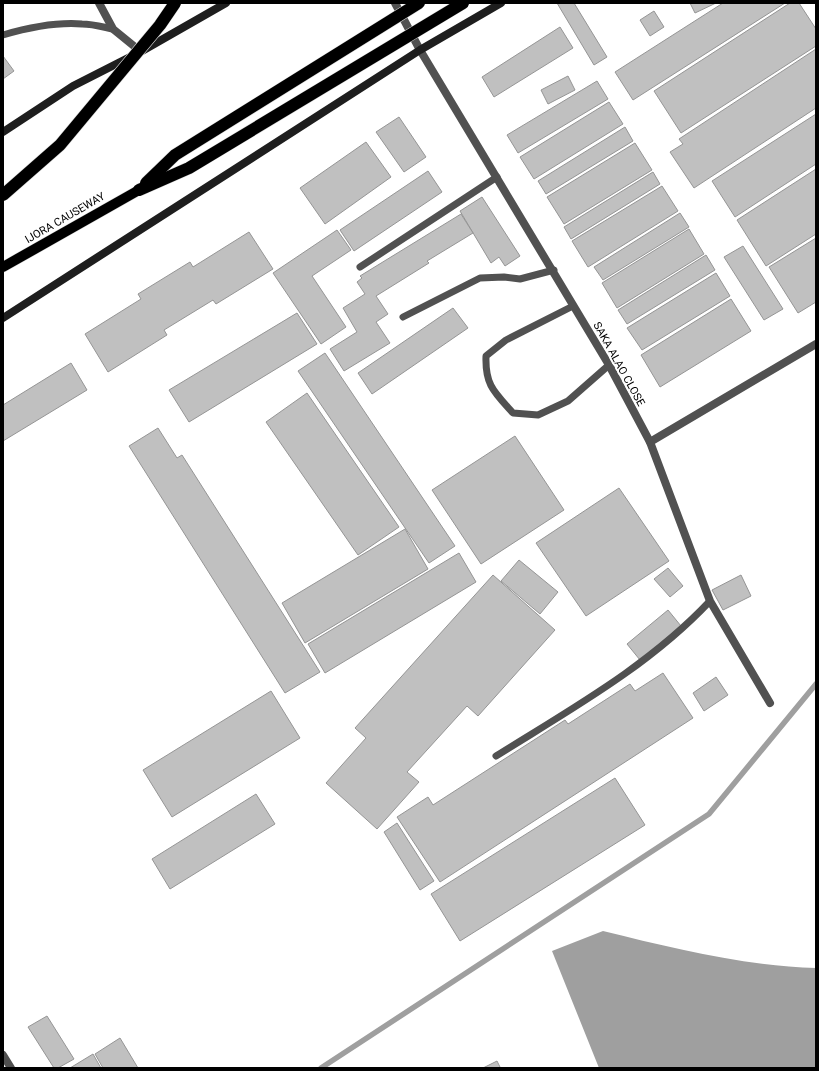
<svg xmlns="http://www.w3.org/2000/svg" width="819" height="1071" viewBox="0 0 819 1071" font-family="Roboto,sans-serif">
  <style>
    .water { fill: #9f9f9f }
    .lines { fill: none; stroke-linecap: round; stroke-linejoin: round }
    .stream { stroke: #9f9f9f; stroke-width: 5.5 }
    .building { fill: #c0c0c0; stroke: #959595 }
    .primary-casing { stroke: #dbdbdb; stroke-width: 11 }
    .lane { stroke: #515151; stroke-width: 7 }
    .street { stroke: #515151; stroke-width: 8 }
    .secondary { stroke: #1e1e1e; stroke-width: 8 }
    .primary { stroke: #000; stroke-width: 10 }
    .highway-bridge-casing { stroke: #dbdbdb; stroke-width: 13; stroke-linecap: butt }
    .highway-bridge { stroke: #000; stroke-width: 12 }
    .labels { text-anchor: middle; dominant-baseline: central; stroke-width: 4; stroke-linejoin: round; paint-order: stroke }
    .street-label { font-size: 11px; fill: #000; stroke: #fff }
  </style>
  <rect width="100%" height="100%" fill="#fff"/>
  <path class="water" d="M603,931C672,948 744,966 816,968V1068H599L552,951Z"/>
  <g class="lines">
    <path class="stream" d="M321,1068L709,814L816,684"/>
  </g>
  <g class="building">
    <path d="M557,3H574L607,57L594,65Z"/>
    <path d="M690,3H716L695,13Z"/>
    <path d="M723,3H785L633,100L615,72Z"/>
    <path d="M790,3H799L816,29V46L681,133L654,91Z"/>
    <path d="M654,11L664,27L650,36L640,20Z"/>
    <path d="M560,27L573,48L494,97L482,77Z"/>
    <path d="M816,49V108L694,188L670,152L683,144L679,139Z"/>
    <path d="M3,56L14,71L3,79Z"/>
    <path d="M568,76L575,90L548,104L541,90Z"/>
    <path d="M597,81L608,99L518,153L507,135Z"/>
    <path d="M609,102L623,124L534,179L520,157Z"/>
    <path d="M816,114V164L735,217L712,181Z"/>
    <path d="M399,117L426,157L404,172L376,132Z"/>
    <path d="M625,127L633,141L546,194L538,181Z"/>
    <path d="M366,142L391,177L325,224L300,188Z"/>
    <path d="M635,143L652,170L564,224L547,197Z"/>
    <path d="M816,169V234L766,266L737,220Z"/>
    <path d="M428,171L442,192L354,251L340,230Z"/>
    <path d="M653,172L660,184L571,239L564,227Z"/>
    <path d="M662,186L678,211L588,267L572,241Z"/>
    <path d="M482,197L520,256L505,266L499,257L491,263L460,211Z"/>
    <path d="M680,213L689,227L603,280L594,267Z"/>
    <path d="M461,214L473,233L427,261L429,263L376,296L388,314L376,322L390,343L344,371L330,349L357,332L343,308L365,294L357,282L362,278L360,276Z"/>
    <path d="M689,229L704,254L617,308L602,283Z"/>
    <path d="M337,230L351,250L312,276L346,327L321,344L273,273Z"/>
    <path d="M249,232L273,269L216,304L213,300L164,330L167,335L108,372L85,334L141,299L138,294L190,262L193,267Z"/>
    <path d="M816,238V302L798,313L769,267Z"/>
    <path d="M743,246L783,309L764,320L724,257Z"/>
    <path d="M706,255L715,270L627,324L618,310Z"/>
    <path d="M716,273L730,296L642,350L627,328Z"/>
    <path d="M731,299L751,331L660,387L641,355Z"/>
    <path d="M453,308L468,328L372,394L358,373Z"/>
    <path d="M297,313L317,344L189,422L169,390Z"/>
    <path d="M325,353L455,546L429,563L298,371Z"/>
    <path d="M71,363L87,390L3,441V405Z"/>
    <path d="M307,393L399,527L358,555L266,422Z"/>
    <path d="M158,428L177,458L182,455L320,672L285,693L129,446Z"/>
    <path d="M515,436L564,510L481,564L432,490Z"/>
    <path d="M619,488L669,561L586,616L536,543Z"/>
    <path d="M405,529L428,569L305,643L282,603Z"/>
    <path d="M459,553L476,582L325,673L308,644Z"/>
    <path d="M519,560L558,592L540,614L501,581Z"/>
    <path d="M668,568L683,586L670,597L654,579Z"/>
    <path d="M493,575L555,630L478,716L467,706L407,772L419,782L377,829L326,783L366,738L355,728Z"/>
    <path d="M741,575L751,596L723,610L712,590Z"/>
    <path d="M668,610L681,626L640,660L627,644Z"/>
    <path d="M663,673L693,718L440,882L397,817L428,797L433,805L565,720L568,724L630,684L635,691Z"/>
    <path d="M716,677L728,695L704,711L693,693Z"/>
    <path d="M271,691L300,738L172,817L143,770Z"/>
    <path d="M615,778L645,825L460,941L431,894Z"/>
    <path d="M256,794L275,824L170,889L152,859Z"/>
    <path d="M397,823L434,881L420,890L384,832Z"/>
    <path d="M47,1016L74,1059L58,1068H54L28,1027Z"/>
    <path d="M120,1038L138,1068H103L95,1054Z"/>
    <path d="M93,1054L101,1068H70Z"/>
    <path d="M497,1061L500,1067L498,1068H483Z"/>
  </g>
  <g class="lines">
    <defs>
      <path id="primary" d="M3,267L139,190"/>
    </defs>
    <use href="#primary" class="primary-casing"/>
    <g class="lane">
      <path d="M3,35C27,28 57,22 82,24C93,24 103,27 113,29"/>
      <path d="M360,267L497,177"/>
      <path d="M573,306L506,340L486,356C485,385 494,392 513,413L538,415L568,401L609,365"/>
      <path d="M403,317L480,278L504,277L520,279L554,270"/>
      <path d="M496,756C571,709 649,666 710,601"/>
    </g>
    <g class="street">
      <path d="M99,3L113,29L140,51"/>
      <path d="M395,3L420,50L609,365L650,442L710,601L770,703"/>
      <path d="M650,442L816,344"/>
      <path d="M3,1055L11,1068"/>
    </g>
    <g class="secondary">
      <path d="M142,51L226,3"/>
      <path d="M3,132L73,86L130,57"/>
      <path d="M3,318L420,50L501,3"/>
    </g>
    <use href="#primary" class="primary"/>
    <defs>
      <g id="highway-bridge">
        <path d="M146,183L175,155L419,3"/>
        <path d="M139,190L189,168L463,3"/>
        <path d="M3,195L60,145L160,25L175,3"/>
      </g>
    </defs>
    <use href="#highway-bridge" class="highway-bridge-casing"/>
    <use href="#highway-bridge" class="highway-bridge"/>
  </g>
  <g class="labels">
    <g class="street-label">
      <text transform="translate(65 218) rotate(-30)">IJORA CAUSEWAY</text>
      <text transform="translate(619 364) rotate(61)">SAKA ALAO CLOSE</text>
    </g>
  </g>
  <rect width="819" height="1071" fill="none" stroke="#000000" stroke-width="8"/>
</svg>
